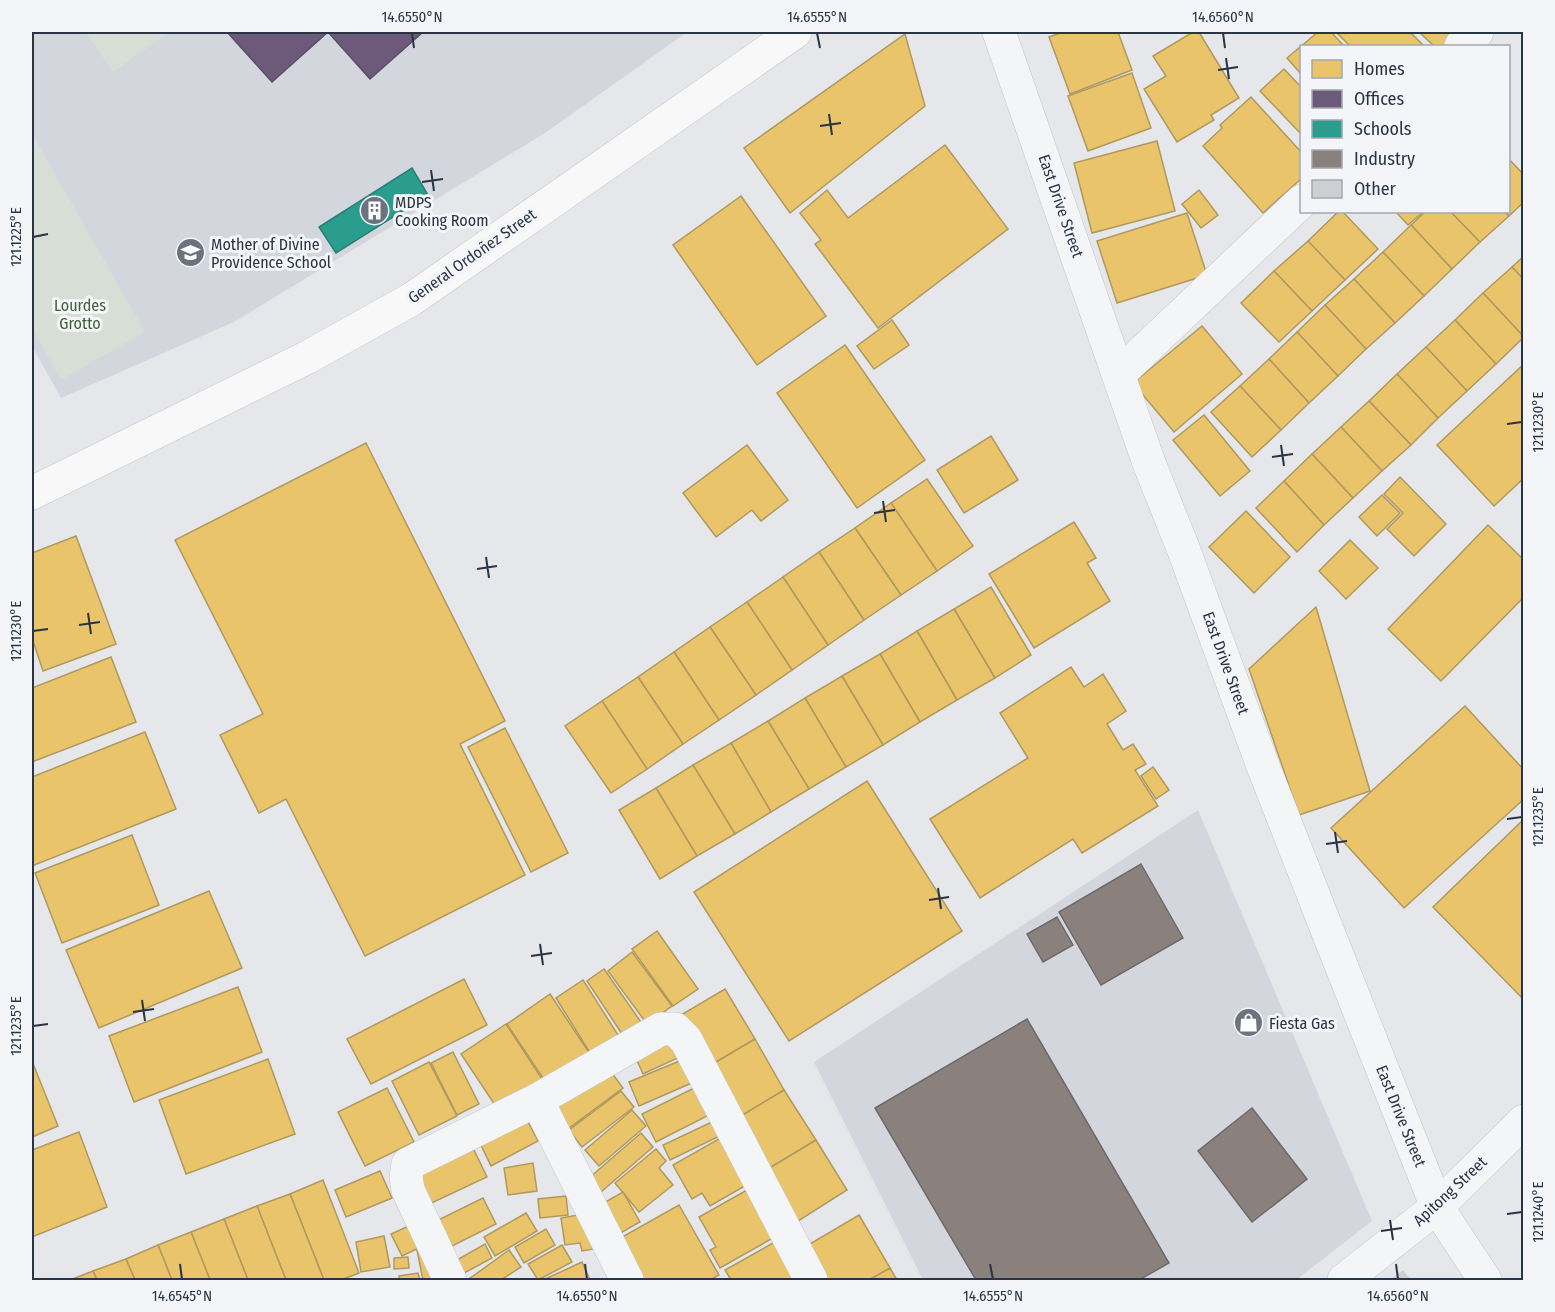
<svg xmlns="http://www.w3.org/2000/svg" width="1555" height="1312" viewBox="0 0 1555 1312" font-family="'Fira Sans Condensed',sans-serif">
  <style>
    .built { fill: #d3d6dd }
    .green { fill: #d6ded5 }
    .homes { fill: #e9c46a; stroke: #b0995f; stroke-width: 1.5 }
    .offices { fill: #6d597a; stroke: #594e6a; stroke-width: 1.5 }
    .schools { fill: #2a9d8f; stroke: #2a7e78; stroke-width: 1.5 }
    .industry { fill: #8a817c; stroke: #6d6a6b; stroke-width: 1.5 }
    .building { fill: #cdcfd2 }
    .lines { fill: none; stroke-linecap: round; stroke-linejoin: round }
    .minor-casing { stroke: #c3c5c8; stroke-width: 34 }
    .tertiary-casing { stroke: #c3c5c8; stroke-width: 34 }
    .secondary-casing { stroke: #c3c5c8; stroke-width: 34 }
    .minor { stroke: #f4f5f7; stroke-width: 33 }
    .tertiary { stroke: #f4f5f7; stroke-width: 33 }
    .secondary { stroke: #f8f8f8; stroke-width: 33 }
    .ticks { fill: none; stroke: #2a3444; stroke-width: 2 }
    .labels { text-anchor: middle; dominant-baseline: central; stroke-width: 6; stroke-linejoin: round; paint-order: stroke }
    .poi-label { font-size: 16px; fill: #2a3444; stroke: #f3f5f9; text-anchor: start }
    .street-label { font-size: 16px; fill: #2a3444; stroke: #f3f5f9 }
    .park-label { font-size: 16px; fill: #3f6037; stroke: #f3f5f9 }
    .neatline { fill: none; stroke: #2a3444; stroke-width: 2 }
    .ticks-label { font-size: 15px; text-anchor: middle; fill: #2a3444 }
  </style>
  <rect width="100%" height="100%" fill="#e5e7ea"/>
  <g class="built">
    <path d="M32,32H687L545,133L234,322L61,398L32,346Z"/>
    <path d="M1198,810L1372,1221L1296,1280H923L814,1062Z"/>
  </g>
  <g class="green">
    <path d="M85,32H170L113,72Z"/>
    <path d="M34,137L145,332L61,380L32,328V138Z"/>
  </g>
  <g class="homes">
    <path d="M1063,32H1118L1132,70L1070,94L1049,37Z"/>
    <path d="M1193,32H1199L1239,98L1211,115L1214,120L1177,142L1144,89L1166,76L1153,56Z"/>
    <path d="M1318,32H1331L1344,46H1302V75L1287,58Z"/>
    <path d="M1336,32H1410L1424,46H1350Z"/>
    <path d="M1419,32H1461L1454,46H1434Z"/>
    <path d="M905,34L925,106L790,213L744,148Z"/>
    <path d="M1284,69L1302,88L1300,133L1260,91Z"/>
    <path d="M1132,73L1151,128L1088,151L1068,96Z"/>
    <path d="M1251,97L1302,153V178L1263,213L1203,146L1222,128L1220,125Z"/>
    <path d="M1157,141L1175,211L1092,233L1074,163Z"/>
    <path d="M945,145L1008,229L878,328L815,244L821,240L800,213L827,190L848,218Z"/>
    <path d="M1508,158L1524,175V202L1509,216L1505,212H1508Z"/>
    <path d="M1199,190L1218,215L1201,228L1182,204Z"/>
    <path d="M741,196L826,316L757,365L673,245Z"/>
    <path d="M1338,212H1343L1378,249L1345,280L1308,241Z"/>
    <path d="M1396,212H1423L1408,225Z"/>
    <path d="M1425,212H1451L1480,242L1452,269L1411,225Z"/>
    <path d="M1451,212H1505L1509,216L1480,242Z"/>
    <path d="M1187,213L1207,275L1117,303L1097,241Z"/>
    <path d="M1411,225L1452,269L1424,296L1383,252Z"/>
    <path d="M1308,241L1345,280L1312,311L1274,271Z"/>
    <path d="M1383,252L1424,296L1395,323L1354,279Z"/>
    <path d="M1524,256V280L1512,267Z"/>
    <path d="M1512,267L1524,280V337L1483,293Z"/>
    <path d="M1274,271L1312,311L1279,342L1241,303Z"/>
    <path d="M1354,279L1395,323L1366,349L1325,305Z"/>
    <path d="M1483,293L1524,337L1496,364L1455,320Z"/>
    <path d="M1325,305L1366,349L1338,376L1297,332Z"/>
    <path d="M892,320L909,345L874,369L857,346Z"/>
    <path d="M1455,320L1496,364L1467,391L1426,347Z"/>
    <path d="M1202,326L1242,374L1174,432L1133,383Z"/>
    <path d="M1297,332L1338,376L1309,403L1269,359Z"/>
    <path d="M845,345L925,460L857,508L777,393Z"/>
    <path d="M1426,347L1467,391L1438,418L1397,374Z"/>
    <path d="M1269,359L1309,403L1281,430L1240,386Z"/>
    <path d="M1524,364V478L1494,506L1437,445Z"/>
    <path d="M1397,374L1438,418L1411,445L1369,401Z"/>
    <path d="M1240,386L1281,430L1252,457L1211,412Z"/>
    <path d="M1369,401L1411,445L1382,471L1341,427Z"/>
    <path d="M1204,415L1250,471L1220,496L1173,440Z"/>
    <path d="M1341,427L1382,471L1353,498L1312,454Z"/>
    <path d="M991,436L1018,480L964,513L937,470Z"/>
    <path d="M366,443L505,721L460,744L525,875L365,956L286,799L259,813L220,735L263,714L175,540Z"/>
    <path d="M747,445L788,500L761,521L752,510L716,537L683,493Z"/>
    <path d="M1312,454L1353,498L1324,525L1284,481Z"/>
    <path d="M1400,477L1446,524L1414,556L1387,529L1403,513L1384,494Z"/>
    <path d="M927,479L973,546L937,571L891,503Z"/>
    <path d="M1284,481L1324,525L1297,552L1256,508Z"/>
    <path d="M1382,495L1400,513L1377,536L1359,517Z"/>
    <path d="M891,503L937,571L901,595L855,528Z"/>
    <path d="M1246,511L1290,557L1254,593L1209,547Z"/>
    <path d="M1074,522L1096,558L1087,563L1110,601L1034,648L989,574Z"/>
    <path d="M1488,525L1524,560V597L1441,681L1388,629Z"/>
    <path d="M855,528L901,595L864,620L819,552Z"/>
    <path d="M76,536L116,644L43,671L32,638V553Z"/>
    <path d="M1350,540L1378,568L1346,599L1319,571Z"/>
    <path d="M819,552L864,620L828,645L783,577Z"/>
    <path d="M783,577L828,645L792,670L747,602Z"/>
    <path d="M991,587L1031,655L995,678L954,609Z"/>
    <path d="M747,602L792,670L756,695L710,627Z"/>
    <path d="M1316,607L1370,791L1299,815L1249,669Z"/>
    <path d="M954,609L995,678L957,700L917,631Z"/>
    <path d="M710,627L756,695L719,720L674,652Z"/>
    <path d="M917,631L957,700L920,722L880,654Z"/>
    <path d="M674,652L719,720L683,744L638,677Z"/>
    <path d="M880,654L920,722L883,745L842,676Z"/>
    <path d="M111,657L136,722L32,762V688Z"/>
    <path d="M1071,667L1084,687L1103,674L1126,711L1107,724L1123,750L1133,744L1146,764L1135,770L1158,806L1082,853L1073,839L980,898L930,819L1028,758L1000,713Z"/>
    <path d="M842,676L883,745L846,767L805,698Z"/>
    <path d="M638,677L683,744L647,769L602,701Z"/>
    <path d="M805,698L846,767L809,789L768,721Z"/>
    <path d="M602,701L647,769L611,793L565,726Z"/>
    <path d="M1465,706L1524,770V799L1404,908L1331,828Z"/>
    <path d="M768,721L809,789L771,812L731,743Z"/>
    <path d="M505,728L568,853L531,872L468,747Z"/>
    <path d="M145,732L176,809L32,866V777Z"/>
    <path d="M731,743L771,812L735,834L693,765Z"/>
    <path d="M693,765L735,834L697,856L656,788Z"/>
    <path d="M1153,767L1169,790L1156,799L1141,776Z"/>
    <path d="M867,781L962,931L789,1041L694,892Z"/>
    <path d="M656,788L697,856L660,879L619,810Z"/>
    <path d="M1524,819V1000L1433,907Z"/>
    <path d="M132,835L159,905L62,943L35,873Z"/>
    <path d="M209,891L242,968L99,1028L66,950Z"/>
    <path d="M657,931L698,989L673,1006L632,949Z"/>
    <path d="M632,952L672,1006L647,1024L608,971Z"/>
    <path d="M604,969L643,1025L624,1037L587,981Z"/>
    <path d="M464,979L487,1025L371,1084L347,1039Z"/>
    <path d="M583,980L620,1038L592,1056L556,998Z"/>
    <path d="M238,987L262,1052L134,1102L109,1036Z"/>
    <path d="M725,989L755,1039L706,1068L676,1018Z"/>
    <path d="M550,994L590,1054L547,1084L507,1024Z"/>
    <path d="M506,1024L542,1079L497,1108L461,1054Z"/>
    <path d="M671,1032L682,1056L643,1074L636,1058Z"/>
    <path d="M755,1039L784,1090L736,1119L706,1068Z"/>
    <path d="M453,1052L479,1104L457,1115L431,1063Z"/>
    <path d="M268,1059L295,1134L186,1174L159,1100Z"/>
    <path d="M684,1059L694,1082L639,1106L629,1082Z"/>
    <path d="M32,1061L58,1126L32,1137Z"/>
    <path d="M429,1062L457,1116L419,1135L392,1081Z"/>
    <path d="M606,1065L623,1088L565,1131L548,1108Z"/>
    <path d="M698,1086L711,1114L656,1142L642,1114Z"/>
    <path d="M387,1088L414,1142L365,1166L338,1112Z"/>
    <path d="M784,1090L816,1140L763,1172L736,1119Z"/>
    <path d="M621,1091L634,1107L582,1147L569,1130Z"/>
    <path d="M632,1110L646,1126L599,1166L585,1150Z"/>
    <path d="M525,1116L538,1141L491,1166L479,1141Z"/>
    <path d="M716,1120L722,1135L670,1160L663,1145Z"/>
    <path d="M79,1132L107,1207L32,1237V1150Z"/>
    <path d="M641,1133L653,1147L601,1192L589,1178Z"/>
    <path d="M724,1136L750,1183L710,1206L702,1193L692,1199L673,1165Z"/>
    <path d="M816,1140L847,1190L795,1223L763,1172Z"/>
    <path d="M473,1148L487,1177L425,1206L411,1177Z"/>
    <path d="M656,1149L666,1161L659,1168L673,1185L639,1212L615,1183Z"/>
    <path d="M533,1163L537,1191L508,1195L504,1168Z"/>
    <path d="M380,1171L392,1198L346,1217L335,1190Z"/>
    <path d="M323,1180L359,1273L341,1280H324L290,1194Z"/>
    <path d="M747,1190L780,1234L720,1268L710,1250L716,1247L699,1217Z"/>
    <path d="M623,1192L640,1222L617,1235L600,1205Z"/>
    <path d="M290,1194L324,1280H286L257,1206Z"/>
    <path d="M566,1196L568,1215L540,1218L538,1199Z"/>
    <path d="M483,1198L496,1224L446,1249L432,1223Z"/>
    <path d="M679,1205L719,1275L710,1280H637L615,1241Z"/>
    <path d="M257,1206L286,1280H248L224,1219Z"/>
    <path d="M526,1213L537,1231L495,1256L484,1237Z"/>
    <path d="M589,1213L600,1248L582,1251L580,1243L565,1245L561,1218Z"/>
    <path d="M859,1215L890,1268L869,1280H823L803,1248Z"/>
    <path d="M224,1219L248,1280H210L191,1232Z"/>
    <path d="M413,1224L423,1246L402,1256L391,1234Z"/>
    <path d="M546,1229L555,1245L524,1263L515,1247Z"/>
    <path d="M191,1232L210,1280H172L158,1245Z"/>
    <path d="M384,1236L390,1267L361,1272L356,1242Z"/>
    <path d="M782,1238L805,1280H731L725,1270Z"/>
    <path d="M485,1244L492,1258L455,1278L448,1265Z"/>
    <path d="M158,1245L172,1280H135L126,1259Z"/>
    <path d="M562,1245L572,1262L538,1280L528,1264Z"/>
    <path d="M429,1248L435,1280H423L417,1250Z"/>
    <path d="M509,1250L521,1267L501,1280H471L469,1279Z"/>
    <path d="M408,1257L409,1268L394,1269V1258Z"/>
    <path d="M126,1259L135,1280H97L93,1271Z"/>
    <path d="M582,1262L590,1280H543Z"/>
    <path d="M890,1268L897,1280H869Z"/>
    <path d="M93,1271L97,1280H70Z"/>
    <path d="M418,1273L420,1280H399V1276Z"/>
  </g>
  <path class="offices" d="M227,32H423L370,79L328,32L272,82Z"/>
  <path class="schools" d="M412,168L428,195L336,253L319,227Z"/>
  <g class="industry">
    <path d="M1141,864L1183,938L1101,985L1059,912Z"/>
    <path d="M1057,917L1073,945L1043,962L1027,934Z"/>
    <path d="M1027,1019L1169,1263L1139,1280H976L875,1108Z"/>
    <path d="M1252,1108L1307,1179L1252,1222L1198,1151Z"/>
  </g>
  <path class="building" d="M1403,1270L1411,1280H1390Z"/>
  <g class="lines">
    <defs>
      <g id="minor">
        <path d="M1461,46L1477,32"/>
        <path d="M1119,374L1302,201"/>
        <path d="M537,1100L627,1280"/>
        <path d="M450,1280L408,1190L406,1177L408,1164L537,1100L661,1029H675L686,1040L811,1280"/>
        <path d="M1344,1280L1437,1207L1524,1121"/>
      </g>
      <path id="tertiary" d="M999,32L1149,463L1183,548L1263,766L1326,927L1437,1207L1485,1280"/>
      <path id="secondary" d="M32,493L308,357L412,299L795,32"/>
    </defs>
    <use href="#minor" class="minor-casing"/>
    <use href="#tertiary" class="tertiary-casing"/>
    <use href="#secondary" class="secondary-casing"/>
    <use href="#minor" class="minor"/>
    <use href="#tertiary" class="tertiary"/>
    <use href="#secondary" class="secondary"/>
  </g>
  <path class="ticks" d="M412,33L414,48M817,33L820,48M1223,33L1225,48M1226,58L1229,79M1218,70L1238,67M829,114L832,135M820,126L841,123M431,170L434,191M422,182L443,179M33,237L48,234M1507,424L1522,422M1281,445L1284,466M1272,457L1293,454M883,501L886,522M874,513L895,510M486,557L489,578M477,569L497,566M88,613L91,634M79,625L100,622M33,631L48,629M1507,819L1522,817M1335,832L1338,853M1326,844L1347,841M938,888L941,909M929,900L949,897M540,944L543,965M531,956L552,953M142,1000L145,1021M133,1012L154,1009M33,1026L48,1024M1507,1214L1522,1212M1390,1220L1393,1240M1381,1231L1402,1228M180,1264L182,1279M585,1264L587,1279M990,1264L993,1279M1396,1264L1398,1279"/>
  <defs>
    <symbol id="building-disc" viewBox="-11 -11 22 22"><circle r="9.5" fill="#6b737e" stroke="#f3f5f9"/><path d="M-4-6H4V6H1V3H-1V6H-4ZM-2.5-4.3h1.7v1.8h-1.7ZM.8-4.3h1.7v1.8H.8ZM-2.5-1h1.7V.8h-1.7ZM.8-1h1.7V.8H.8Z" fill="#fff"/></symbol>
    <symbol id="school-disc" viewBox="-11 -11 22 22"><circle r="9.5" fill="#6b737e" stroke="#f3f5f9"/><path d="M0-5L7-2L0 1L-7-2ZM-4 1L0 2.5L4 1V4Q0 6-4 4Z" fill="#fff"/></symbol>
    <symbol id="shop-disc" viewBox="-11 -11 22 22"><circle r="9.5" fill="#6b737e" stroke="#f3f5f9"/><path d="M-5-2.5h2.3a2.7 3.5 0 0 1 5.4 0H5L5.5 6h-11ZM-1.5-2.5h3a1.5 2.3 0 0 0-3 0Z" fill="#fff"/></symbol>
  </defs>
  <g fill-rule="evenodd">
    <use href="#building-disc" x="358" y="194" width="33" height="33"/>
    <use href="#school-disc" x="174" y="236" width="33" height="33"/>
    <use href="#shop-disc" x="1232" y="1006" width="33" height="33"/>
  </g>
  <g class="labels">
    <g class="poi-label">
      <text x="395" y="202">MDPS<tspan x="395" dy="18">Cooking Room</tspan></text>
      <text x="211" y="244">Mother of Divine<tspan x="211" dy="18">Providence School</tspan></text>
      <text x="1269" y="1023">Fiesta Gas</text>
    </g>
    <g class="street-label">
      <text transform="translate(1061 206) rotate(71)">East Drive Street</text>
      <text transform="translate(472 256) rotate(-35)">General Ordoñez Street</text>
      <text transform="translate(1226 663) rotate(70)">East Drive Street</text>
      <text transform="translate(1401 1116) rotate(68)">East Drive Street</text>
      <text transform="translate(1450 1191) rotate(-43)">Apitong Street</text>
    </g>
    <g class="park-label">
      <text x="80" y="305">Lourdes<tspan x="80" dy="18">Grotto</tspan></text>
    </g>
  </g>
  <rect width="1555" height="1312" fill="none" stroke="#f3f5f9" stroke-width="66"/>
  <rect x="1300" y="45" width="210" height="168" fill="#f3f5f9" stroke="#a3a8b1" stroke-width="1.5"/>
  <rect x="1312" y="60" width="30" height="18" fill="#e9c46a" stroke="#a3a8b1" stroke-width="1.5"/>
  <text x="1354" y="75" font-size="18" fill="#2a3444">Homes</text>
  <rect x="1312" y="90" width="30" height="18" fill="#6d597a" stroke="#a3a8b1" stroke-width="1.5"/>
  <text x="1354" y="105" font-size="18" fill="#2a3444">Offices</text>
  <rect x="1312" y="120" width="30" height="18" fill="#2a9d8f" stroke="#a3a8b1" stroke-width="1.5"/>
  <text x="1354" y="135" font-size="18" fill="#2a3444">Schools</text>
  <rect x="1312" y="150" width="30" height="18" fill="#8a817c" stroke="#a3a8b1" stroke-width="1.5"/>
  <text x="1354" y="165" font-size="18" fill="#2a3444">Industry</text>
  <rect x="1312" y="180" width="30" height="18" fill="#cdcfd2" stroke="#a3a8b1" stroke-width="1.5"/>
  <text x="1354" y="195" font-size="18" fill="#2a3444">Other</text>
  <rect x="33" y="33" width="1489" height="1246" class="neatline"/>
  <g class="ticks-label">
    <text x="412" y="22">14.6550°N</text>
    <text x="817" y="22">14.6555°N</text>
    <text x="1223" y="22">14.6560°N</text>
    <text transform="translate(16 237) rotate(-90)" y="5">121.1225°E</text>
    <text transform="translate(1538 422) rotate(-90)" y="5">121.1230°E</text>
    <text transform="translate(16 631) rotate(-90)" y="5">121.1230°E</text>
    <text transform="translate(1538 817) rotate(-90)" y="5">121.1235°E</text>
    <text transform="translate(16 1026) rotate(-90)" y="5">121.1235°E</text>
    <text transform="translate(1538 1212) rotate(-90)" y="5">121.1240°E</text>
    <text x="182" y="1301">14.6545°N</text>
    <text x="587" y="1301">14.6550°N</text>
    <text x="993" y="1301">14.6555°N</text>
    <text x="1398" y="1301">14.6560°N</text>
  </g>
</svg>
